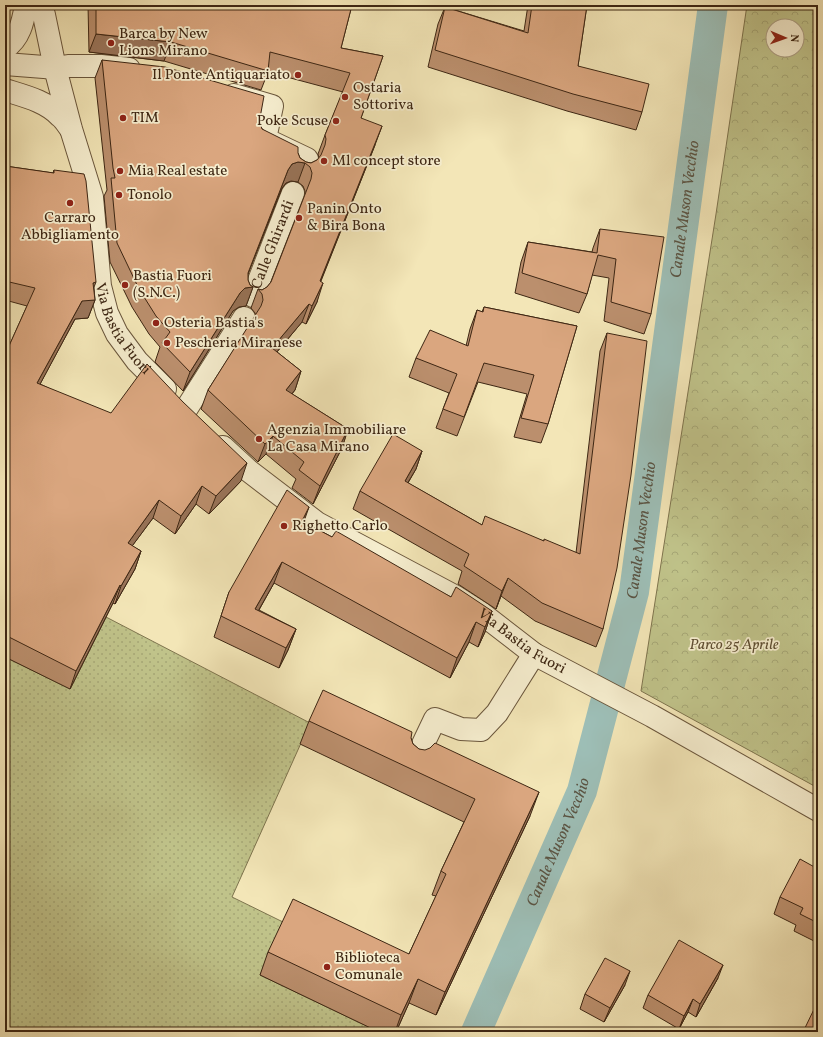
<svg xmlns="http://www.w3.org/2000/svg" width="823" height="1037" viewBox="0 0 823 1037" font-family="Vollkorn,serif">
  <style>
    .park { fill: url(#park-crowns); stroke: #7e744e; fill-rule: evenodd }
    .garden { fill: url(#garden-dots); stroke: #7e744e }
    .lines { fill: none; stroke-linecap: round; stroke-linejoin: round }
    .canal { stroke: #9dbeb6; stroke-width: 30 }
    .street-casing { stroke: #6a563c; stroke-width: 24 }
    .street { stroke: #f7efd0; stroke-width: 22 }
    .wall { fill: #bb8f6d; stroke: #3d2613 }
    .shaded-wall { fill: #997459; stroke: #3d2613 }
    .building { fill: #daa67f; stroke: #3d2613 }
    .poi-dot { fill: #8f2418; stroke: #f7efd0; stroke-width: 1.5 }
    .labels { text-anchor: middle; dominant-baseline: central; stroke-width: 3.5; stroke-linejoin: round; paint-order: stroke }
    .poi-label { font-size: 15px; fill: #3d2613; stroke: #f7efd0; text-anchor: start }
    .street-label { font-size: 15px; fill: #3d2613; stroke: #f7efd0 }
    .park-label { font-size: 15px; font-style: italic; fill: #5e4d31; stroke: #f7efd0 }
    .water-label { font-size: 16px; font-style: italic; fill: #5a5444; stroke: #f7efd0 }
  </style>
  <defs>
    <pattern id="park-crowns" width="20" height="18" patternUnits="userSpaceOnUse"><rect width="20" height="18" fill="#c0c38a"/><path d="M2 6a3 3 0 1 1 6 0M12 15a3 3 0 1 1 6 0" fill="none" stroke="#a6a776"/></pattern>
    <pattern id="garden-dots" width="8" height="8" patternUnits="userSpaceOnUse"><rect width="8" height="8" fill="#c0c38a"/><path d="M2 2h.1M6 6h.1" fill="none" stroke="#a6a776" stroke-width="1.8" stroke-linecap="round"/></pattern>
  </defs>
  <rect width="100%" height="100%" fill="#f3e6b7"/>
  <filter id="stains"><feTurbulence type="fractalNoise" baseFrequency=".005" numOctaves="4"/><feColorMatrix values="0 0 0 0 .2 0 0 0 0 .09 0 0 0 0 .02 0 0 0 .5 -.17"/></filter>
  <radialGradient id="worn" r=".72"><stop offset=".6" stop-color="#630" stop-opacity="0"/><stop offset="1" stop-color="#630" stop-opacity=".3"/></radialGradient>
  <path class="park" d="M747,5H818V788L641,691L716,214ZM773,26H797V50H773Z"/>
  <path class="garden" d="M106,617L310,723L232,897L285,923L260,975L379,1032H5V657L70,689Z"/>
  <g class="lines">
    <path class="canal" id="s1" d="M476,1032L582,791L634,592L713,5"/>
    <defs>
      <g id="street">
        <path id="s2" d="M41,5L44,15L55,68L71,129L92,197L100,286L107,313L117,334L137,361L165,389"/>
        <path d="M5,48C20,38 23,21 26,5"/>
        <path d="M5,64L44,67L55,68L68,66H101L129,69"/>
        <path d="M5,90C24,96 46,101 60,116C64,119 67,124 70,128"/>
        <path d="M234,95L272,106L265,139L307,159L303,169"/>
        <path id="s3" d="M253,296L293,193"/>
        <path d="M185,411L244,318"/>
        <path id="s4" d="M223,447L249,471L317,523L456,597L481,613L534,654L652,716L818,810"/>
        <path d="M415,761L435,719L461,729L481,730L497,713L534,654"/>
      </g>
    </defs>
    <use href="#street" class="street-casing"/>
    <use href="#street" class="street"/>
  </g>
  <g class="wall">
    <path d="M88,5H352L341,48L383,56L361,118L375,145L321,281L317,302L306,324L302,322L277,352L301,371L295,390L292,394L348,429L342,448L313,504L292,488L296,479L266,454L258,462L201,409L208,390L256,315L255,313L251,308L258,289L262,290L267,287L271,282L305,196V191L303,186L298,182L291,181L286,183L282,188L248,274V280L250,285L253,287L246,306L239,307L233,311L183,391L155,362L160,347L149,334L132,307L110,262L104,196L107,190L95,78L102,60L260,118V123L262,129L298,153L300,158L306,162L311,163L317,160L319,158L318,154L325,135L343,92L268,72L261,90L164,61L89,52Z"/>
    <path d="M528,5H587L578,66L642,112L636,130L567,111L428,67L438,24L445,7L524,31Z"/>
    <path d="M5,166L53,173L54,170L94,288L95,300L88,318L75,319L40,384L241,481L209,514L196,504L175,534L153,518L132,546L141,551L135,569L115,604L113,603L70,689L5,657V355L27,306L5,300Z"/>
    <path d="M600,229L651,314L644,334L604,321L609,278L592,275L587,294L579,313L515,293L521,262L528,242L592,252L593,248Z"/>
    <path d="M484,307L577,326L548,424L541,443L514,437L527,394L478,382L457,436L436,428L449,393L409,377L416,358L466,346L470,329L477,310L482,312Z"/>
    <path d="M607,333L603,629L596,647L535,621L501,596L496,609L458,584L462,571L353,509L360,491L422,451L416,469L408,483L482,525L544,541L576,553L600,351Z"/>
    <path d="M304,522L332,537L451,597L492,611L485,632L478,647L469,642L450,678L274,583L259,610L296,629L288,650L279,668L214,637L229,592Z"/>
    <path d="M309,721L411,738L413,744L419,749L530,816L436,1015L409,1003L396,1032H379L260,975L268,952L409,954L436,896L432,895L441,871L464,822L300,744Z"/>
    <path d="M818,869V943L794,931L796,925L774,914L780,897Z"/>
    <path d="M718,978L696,1017L688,1012L679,1029L643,1008L648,995Z"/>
    <path d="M625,985L604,1022L580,1009L585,994Z"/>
  </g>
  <g class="shaded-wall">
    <path d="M96,34L171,42L164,61L89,52Z"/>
    <path d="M382,126L375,145L313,300L320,281Z"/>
    <path d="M298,162L305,163L298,182L291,181L286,183L282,188L241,291L288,170L292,164Z"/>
    <path d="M96,282L89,300H95L88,318L75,319L31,401L37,383L82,301L93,283Z"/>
    <path d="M323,283L317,302L306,324L312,306Z"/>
    <path d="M253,287L246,306L239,307L233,311L183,391L190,372L240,293L245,288Z"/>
    <path d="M309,304L302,322L265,366L272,348Z"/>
    <path d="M301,371L295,390L279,409L286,390Z"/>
    <path d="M348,429L342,448L313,504L320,486Z"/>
    <path d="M273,436L266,454L258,462L265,444Z"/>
    <path d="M422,451L416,469L398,499L405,481Z"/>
    <path d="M247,463L241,481L209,514L216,496Z"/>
    <path d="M202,486L196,504L175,534L181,516Z"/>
    <path d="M159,500L153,518L121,561L128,543Z"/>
    <path d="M309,507L302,527V521Z"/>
    <path d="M141,551L135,569L115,604L121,586Z"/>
    <path d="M282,562L274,583L248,629L255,609Z"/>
    <path d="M508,578L501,596L496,609L502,591Z"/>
    <path d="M120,585L113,603L70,689L76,671Z"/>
    <path d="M492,611L485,632L478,647L485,627Z"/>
    <path d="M476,622L469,642L450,678L457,658Z"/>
    <path d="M296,629L288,650L279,668L286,648Z"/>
    <path d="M539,792L530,816L436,1015L445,992Z"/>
    <path d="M723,965L718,978L696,1017L700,1004Z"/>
    <path d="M630,971L625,985L604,1022L610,1008Z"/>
    <path d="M418,979L409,1003L396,1032H395L401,1015Z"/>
    <path d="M693,999L688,1012L679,1029L684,1016Z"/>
  </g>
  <g class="building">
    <path d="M96,5H352L341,48L383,56L361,118L382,126L320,281L323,283L312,306L309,304L272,348L301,371L286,390L348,429L320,486L299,470L304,462L273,436L265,444L208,390L261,306L263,300L262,294L258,289L262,290L267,287L271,282L311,179L312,173L310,167L305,163L298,162L292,164L288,170L248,273V280L250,285L253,287L245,288L240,293L190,372L162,343L170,332L156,316L139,289L117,243L111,178H115L113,168L102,60L165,67L264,96L260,118V123L262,129L298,147V153L300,158L306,162L311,163L317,160L321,155L325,145L326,139L325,135L350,73L270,52L268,71L171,42L96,34Z"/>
    <path d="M532,5H587L578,66L649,84L642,112L573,94L435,50L445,7L528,33Z"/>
    <path d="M5,147L8,148L5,154Z"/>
    <path d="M5,166L54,173V170L84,174L86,181L96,282L93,283L95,300L82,301L37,383L111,413L147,364L183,402L247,463L216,496L202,486L181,516L159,500L128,543L141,551L121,586L120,585L76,671L5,635V355L35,288L5,281Z"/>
    <path d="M600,229L664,237L651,314L611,302L616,259L598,255L587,294L522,273L528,242L597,253Z"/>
    <path d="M484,307L577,326L548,424L521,418L534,375L484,363L464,417L443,409L457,374L416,358L430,330L468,346L477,310L483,312Z"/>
    <path d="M607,333L647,341L631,475L617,568L603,629L542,603L508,578L502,591L464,566L469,554L360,491L393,434L422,451L405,481L482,525L485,516L544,541V539L580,554Z"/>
    <path d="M287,490L309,507L302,521L332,537L336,531L451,597L456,587L492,611L485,627L476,622L457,658L282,562L255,609L296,629L286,648L221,616L229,592Z"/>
    <path d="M323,690L412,732L411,738L413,744L419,749L425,750L430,748L435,743L539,792L445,992L418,979L401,1015L268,952L293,899L409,954L446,874L441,871L475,799L309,721Z"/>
    <path d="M800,859L818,869V923L800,914L803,908L780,897Z"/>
    <path d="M679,940L723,965L700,1004L693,999L684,1016L648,995Z"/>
    <path d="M605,958L630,971L610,1008L585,994Z"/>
    <path d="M818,1001V1032H803Z"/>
  </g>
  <g class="poi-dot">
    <circle cx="111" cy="43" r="4"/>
    <circle cx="298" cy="75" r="4"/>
    <circle cx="345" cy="97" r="4"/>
    <circle cx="123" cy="118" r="4"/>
    <circle cx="336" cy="121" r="4"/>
    <circle cx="324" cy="161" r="4"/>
    <circle cx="120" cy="171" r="4"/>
    <circle cx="119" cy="195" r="4"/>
    <circle cx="70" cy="203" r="4"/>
    <circle cx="299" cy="218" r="4"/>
    <circle cx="125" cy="285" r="4"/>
    <circle cx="156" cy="323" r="4"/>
    <circle cx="167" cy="343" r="4"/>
    <circle cx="259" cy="439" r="4"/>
    <circle cx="284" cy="526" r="4"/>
    <circle cx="327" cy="967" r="4"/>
  </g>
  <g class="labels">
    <g class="poi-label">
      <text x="119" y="34">Barca by New<tspan x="119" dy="17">Lions Mirano</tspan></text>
      <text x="290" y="75" text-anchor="end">Il Ponte Antiquariato</text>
      <text x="353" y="88">Ostaria<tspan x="353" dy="17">Sottoriva</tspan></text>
      <text x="131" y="118">TIM</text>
      <text x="328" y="121" text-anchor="end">Poke Scuse</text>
      <text x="332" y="161">Ml concept store</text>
      <text x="128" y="171">Mia Real estate</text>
      <text x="127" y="195">Tonolo</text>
      <text x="307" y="209">Panin Onto<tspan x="307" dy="17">&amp; Bira Bona</tspan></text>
      <text x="70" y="218" text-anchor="middle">Carraro<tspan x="70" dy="17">Abbigliamento</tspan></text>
      <text x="133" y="276">Bastia Fuori<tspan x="133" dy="17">(S.N.C.)</tspan></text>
      <text x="164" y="323">Osteria Bastia's</text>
      <text x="175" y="343">Pescheria Miranese</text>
      <text x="267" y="430">Agenzia Immobiliare<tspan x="267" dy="17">La Casa Mirano</tspan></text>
      <text x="292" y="526">Righetto Carlo</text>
      <text x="335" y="958">Biblioteca<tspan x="335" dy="17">Comunale</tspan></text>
    </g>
    <g class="street-label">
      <text stroke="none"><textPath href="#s3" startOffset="55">Calle Ghirardi</textPath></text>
      <text stroke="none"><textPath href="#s2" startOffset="337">Via Bastia Fuori</textPath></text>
      <text stroke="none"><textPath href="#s4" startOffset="358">Via Bastia Fuori</textPath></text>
    </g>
    <g class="park-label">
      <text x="734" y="645">Parco 25 Aprile</text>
    </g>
    <g class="water-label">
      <text stroke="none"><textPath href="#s1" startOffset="855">Canale Muson Vecchio</textPath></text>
      <text stroke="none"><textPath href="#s1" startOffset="531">Canale Muson Vecchio</textPath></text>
      <text stroke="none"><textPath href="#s1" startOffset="207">Canale Muson Vecchio</textPath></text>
    </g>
  </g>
  <rect width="823" height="1037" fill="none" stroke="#f3e6b7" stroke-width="20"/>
  <rect x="6" y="6" width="811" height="1025" fill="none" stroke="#3d2613" stroke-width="2"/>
  <rect x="10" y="10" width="803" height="1017" fill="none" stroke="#3d2613"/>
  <g transform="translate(785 38) rotate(92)"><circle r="19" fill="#f7efd0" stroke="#ad9f84"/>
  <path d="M0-3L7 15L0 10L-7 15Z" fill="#8f2418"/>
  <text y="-6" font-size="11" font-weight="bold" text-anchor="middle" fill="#3d2613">N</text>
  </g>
  <rect width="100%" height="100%" filter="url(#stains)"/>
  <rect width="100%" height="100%" fill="url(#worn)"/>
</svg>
